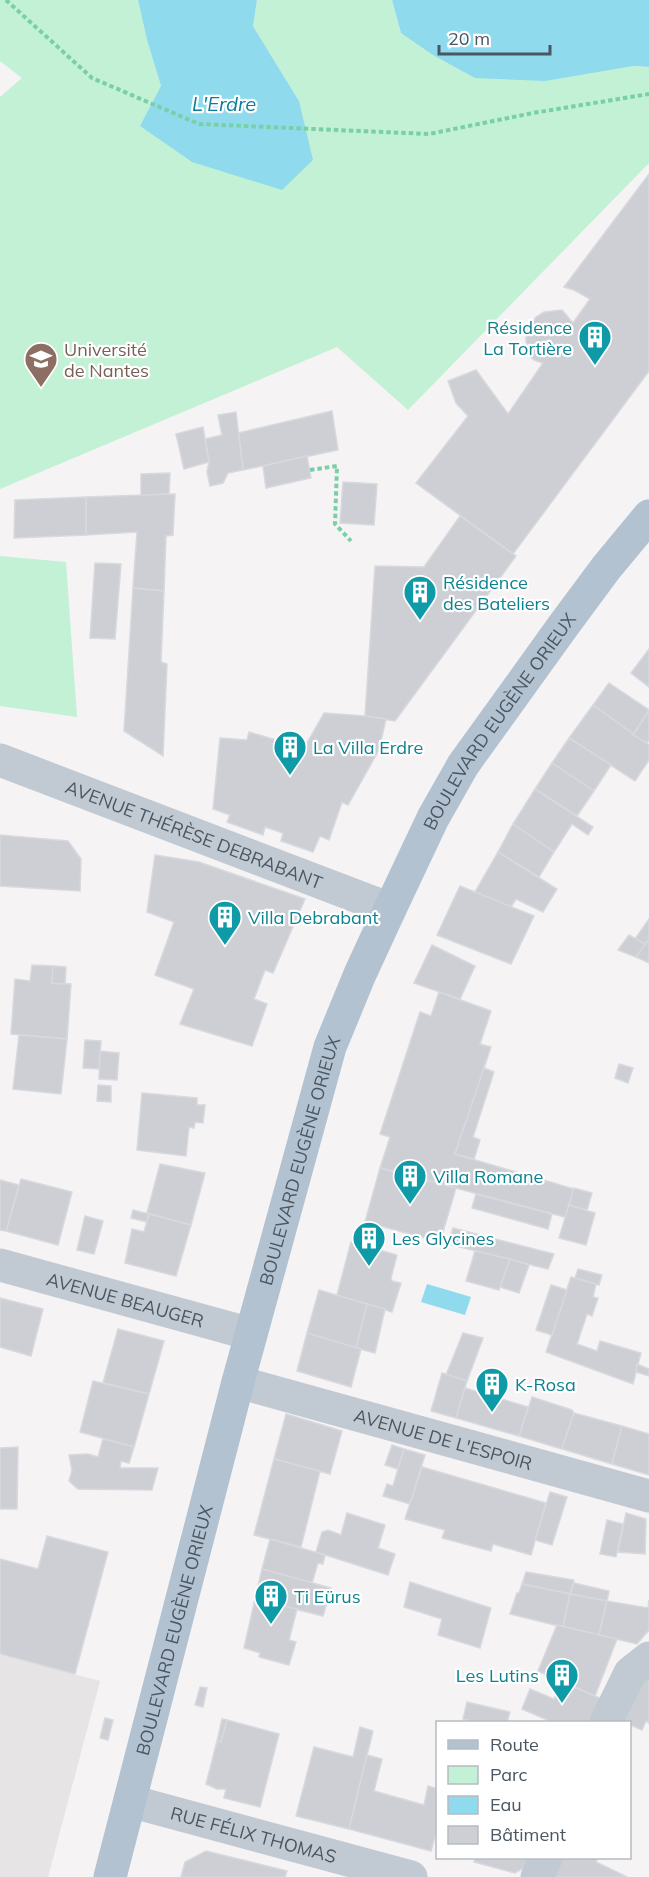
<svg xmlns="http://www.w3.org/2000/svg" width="649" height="1877" viewBox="0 0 649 1877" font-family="Mulish,sans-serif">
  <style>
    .education { fill: #e6e4e5 }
    .green { fill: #c3f1d5 }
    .water { fill: #90daee }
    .building { fill: #cdcfd5; stroke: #d7d9de; stroke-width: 1.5 }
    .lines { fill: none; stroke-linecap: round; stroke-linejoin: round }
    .path { stroke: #7ad0a6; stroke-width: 4; stroke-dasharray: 4.5 3; stroke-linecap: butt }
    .street { stroke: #c1cad2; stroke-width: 33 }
    .primary { stroke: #b3c2d1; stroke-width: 33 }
    .labels { text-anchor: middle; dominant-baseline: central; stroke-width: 4.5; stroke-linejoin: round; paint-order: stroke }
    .culture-label { font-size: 18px; fill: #0d838f; stroke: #fff; text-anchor: start }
    .education-label { font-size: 18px; fill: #785e54; stroke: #fff; text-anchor: start }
    .street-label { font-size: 18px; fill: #4a5661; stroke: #fff }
    .water-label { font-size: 20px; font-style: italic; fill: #0c7c9b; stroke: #fff }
  </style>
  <rect width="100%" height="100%" fill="#f5f3f3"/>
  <path class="education" d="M0,1655L100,1681L48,1877H0Z"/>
  <g class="green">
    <path d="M0,0H138L147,40L161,86L299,101L253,26L257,0H392L401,33L633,66L649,67V163L408,410L337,347L0,489V97L22,78L0,61Z"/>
    <path d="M0,556L66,562L77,717L0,706Z"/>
  </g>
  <g class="water">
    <path d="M138,0H257L253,26L299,101L313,160L282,190L192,162L140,126L161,86L147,40Z"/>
    <path d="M392,0H649V67L633,66L545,81L475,78L433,55L401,33Z"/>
    <path d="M427,1284L471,1297L465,1315L421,1302Z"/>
  </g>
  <g class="building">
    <path d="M649,174V371L513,554L416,483L468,416L456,403L448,381L476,370L508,414L543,363L534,360L530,356L526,341V332L536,317L544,312L562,310L573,323L590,299L574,290L564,287Z"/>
    <path d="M332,411L338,450L243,470L238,433Z"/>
    <path d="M236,412L243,470L228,473L223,483L210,486L207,472L209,462L205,439L222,435L218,415Z"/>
    <path d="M203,427L209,462L184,469L176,434Z"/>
    <path d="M307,456L311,478L266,488L263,466Z"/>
    <path d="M170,473L169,494L141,495V474Z"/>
    <path d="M343,482L377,484L374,525L340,523Z"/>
    <path d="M175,494L173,535L166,536L164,591L133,588L137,532L86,535V497Z"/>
    <path d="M86,497V535L14,538L15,500Z"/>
    <path d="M460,516L516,556L395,721L365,716L375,566L424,567Z"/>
    <path d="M95,563L121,564L115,639L90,638Z"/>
    <path d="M133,588L164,591L161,662L167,664L163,756L124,731Z"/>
    <path d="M649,649V687L631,673Z"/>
    <path d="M609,683L649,710L633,735L593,705Z"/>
    <path d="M593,705L649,745V760L635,781L569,738Z"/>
    <path d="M649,711V740L647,743L633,735Z"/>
    <path d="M324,713L365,716L386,719L379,750L348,805L342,802L329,840L320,836L313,852L281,841L283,833L265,827L263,835L227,822L230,815L213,809L220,738L247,740L249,732L304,748Z"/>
    <path d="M569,738L611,765L594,791L552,763Z"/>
    <path d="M552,763L594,791L577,816L535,789Z"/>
    <path d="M535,789L593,827L588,835L572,824L554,852L513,824Z"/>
    <path d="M513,824L554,852L539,877L498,852Z"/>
    <path d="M0,835L68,841L81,859L80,891L0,886Z"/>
    <path d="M498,852L557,889L543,912L516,899L511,907L475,892Z"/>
    <path d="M155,855L199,862L305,899L273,973L265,970L254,999L267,1004L252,1046L180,1024L194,989L155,975L174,922L147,912Z"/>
    <path d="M460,886L534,916L511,964L437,935Z"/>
    <path d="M649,919V939L645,944L635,939Z"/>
    <path d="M629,935L645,944L636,957L618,950Z"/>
    <path d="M649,939V963L636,957Z"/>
    <path d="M432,945L475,966L460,999L414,983Z"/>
    <path d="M32,965L53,966L52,983L71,984L67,1039L11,1034L15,979L30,981Z"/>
    <path d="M53,966L66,967L65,984L52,983Z"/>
    <path d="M439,992L491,1011L480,1044L491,1047L455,1154L574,1189L565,1217L380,1168L390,1137L380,1134L420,1012L431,1016Z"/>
    <path d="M19,1035L67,1039L61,1094L13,1089Z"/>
    <path d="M85,1040L101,1041L99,1069L83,1068Z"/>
    <path d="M100,1051L119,1053L117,1080L99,1079Z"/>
    <path d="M619,1064L633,1068L628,1083L615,1078Z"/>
    <path d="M484,1068L494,1072L473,1137L480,1140L474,1159L455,1154Z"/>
    <path d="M98,1085L111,1086V1102L97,1101Z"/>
    <path d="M142,1093L197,1098V1105H205L203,1123L195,1122L194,1128L189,1127L186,1156L137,1150Z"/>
    <path d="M160,1164L205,1173L191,1225L147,1213Z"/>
    <path d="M380,1168L456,1188L440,1242L365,1222Z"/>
    <path d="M21,1179L72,1192L58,1245L6,1231Z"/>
    <path d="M0,1180L19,1185L6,1231L0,1230Z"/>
    <path d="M574,1188L592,1193L587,1210L569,1205Z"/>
    <path d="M476,1194L552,1214L548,1229L472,1208Z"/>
    <path d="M569,1205L595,1213L586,1245L559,1238Z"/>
    <path d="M133,1210L149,1214L147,1222L131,1218Z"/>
    <path d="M149,1214L191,1225L176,1276L125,1263L132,1229L144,1232Z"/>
    <path d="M85,1216L103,1221L94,1254L77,1250Z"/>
    <path d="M453,1228L554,1254L548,1269L448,1244Z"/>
    <path d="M351,1242L397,1255L391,1278L392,1281L401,1283L392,1312L337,1295Z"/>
    <path d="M475,1251L510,1259L499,1290L466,1281Z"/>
    <path d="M510,1259L529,1265L519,1293L500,1287Z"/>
    <path d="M578,1269L602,1275L599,1285L575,1278Z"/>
    <path d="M571,1277L596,1284L593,1297L598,1298L592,1316L587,1314L577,1344L597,1351L600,1341L641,1353L633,1384L546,1352Z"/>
    <path d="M551,1285L567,1290L552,1335L536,1330Z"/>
    <path d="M319,1290L367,1304L356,1348L307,1333Z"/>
    <path d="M0,1298L43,1309L31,1356L0,1347Z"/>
    <path d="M367,1304L385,1309L375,1353L356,1348Z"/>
    <path d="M118,1329L164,1341L149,1394L103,1383Z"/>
    <path d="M307,1333L361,1349L351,1387L297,1371Z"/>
    <path d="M463,1333L483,1338L467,1381L446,1375Z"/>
    <path d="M637,1364L649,1369V1376L636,1372Z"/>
    <path d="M442,1373L467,1381L456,1418L431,1411Z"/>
    <path d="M93,1381L149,1394L134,1447L80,1432Z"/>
    <path d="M465,1388L528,1407L519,1436L456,1418Z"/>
    <path d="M532,1397L572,1410L574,1413L562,1449L519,1436Z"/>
    <path d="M574,1413L622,1426L612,1464L562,1449Z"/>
    <path d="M286,1414L342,1431L330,1474L274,1459Z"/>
    <path d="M622,1426L649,1434V1475L612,1464Z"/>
    <path d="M103,1439L134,1447L129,1463L121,1461L120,1468H158L152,1490L78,1489L69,1481L72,1470L69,1455L88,1454L98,1457Z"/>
    <path d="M392,1445L404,1449L398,1469L385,1465Z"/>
    <path d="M18,1447L17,1509H0V1448Z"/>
    <path d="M404,1449L425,1455L410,1504L383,1496L387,1484L393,1486Z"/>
    <path d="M274,1459L320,1471L301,1547L254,1535Z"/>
    <path d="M422,1467L546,1503L531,1555L493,1544L491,1551L442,1538L445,1530L405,1519Z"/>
    <path d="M550,1492L567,1497L552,1545L535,1540Z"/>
    <path d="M347,1513L385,1525L378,1548L395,1554L388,1575L316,1552L322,1532L328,1530L341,1535Z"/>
    <path d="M626,1513L646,1519L645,1554L618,1552Z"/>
    <path d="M607,1520L623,1524L616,1557L600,1554Z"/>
    <path d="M47,1536L108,1552L75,1674L0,1654V1559L38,1569Z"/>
    <path d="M270,1539L325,1555L323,1564L318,1563L312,1583L262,1569Z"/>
    <path d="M262,1569L331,1588L323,1616L255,1599Z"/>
    <path d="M526,1572L574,1580L570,1594L522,1584Z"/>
    <path d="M410,1582L491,1608L480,1648L438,1635L442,1619L404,1607Z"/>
    <path d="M574,1583L609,1591L607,1601L570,1594Z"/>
    <path d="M522,1584L570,1594L563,1627L510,1614L517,1593H519Z"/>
    <path d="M570,1594L607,1601L599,1635L563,1627Z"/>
    <path d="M255,1599L297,1609L289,1640L296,1642L289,1665L259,1657L260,1653L244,1648Z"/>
    <path d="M649,1600V1630L637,1644L599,1635L607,1601L648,1608Z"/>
    <path d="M557,1625L617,1639L595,1696L538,1671Z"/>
    <path d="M649,1668V1723L646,1721L642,1730L630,1725V1722H624Z"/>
    <path d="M562,1682L602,1699L592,1722H552L522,1709L530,1689L554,1699Z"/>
    <path d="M200,1687L207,1688L203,1707L195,1705Z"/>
    <path d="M467,1702L510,1712L507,1722H475L463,1719Z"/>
    <path d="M105,1718L113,1720L108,1740L100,1738Z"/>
    <path d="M222,1719L227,1720L221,1742L217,1741Z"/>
    <path d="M227,1720L279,1734L260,1807L224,1798L226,1789H217L206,1784L217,1741L221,1742Z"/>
    <path d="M360,1727L373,1731L349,1829L296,1816L314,1747L353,1757Z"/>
    <path d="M367,1755L382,1759L374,1791L424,1805L428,1786L438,1789V1826L431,1851L349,1829Z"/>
    <path d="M206,1851L287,1871L285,1877H181L185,1862Z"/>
    <path d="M475,1858H532L529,1865L515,1873L474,1862Z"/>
    <path d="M558,1858H598L596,1862L627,1877H549Z"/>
  </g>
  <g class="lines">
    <g class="path">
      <path d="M6,0L92,78L199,124L429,134L533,113L649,94"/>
      <path d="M310,470L337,466L335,524L351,541"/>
    </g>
    <g class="street">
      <path id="s1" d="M0,760L390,909"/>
      <path id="s2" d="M0,1265L251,1334"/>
      <path id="s3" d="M238,1382L649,1496"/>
      <path d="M606,1722L630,1673L649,1658"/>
      <path id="s4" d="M130,1801L411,1877"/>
      <path d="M537,1877L546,1858"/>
    </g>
    <path class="primary" id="s5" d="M110,1877L238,1382L330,1047L360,974L390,909L433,818L463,765L563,626L606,568L649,516"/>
  </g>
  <defs>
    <symbol id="building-pin" viewBox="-11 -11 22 30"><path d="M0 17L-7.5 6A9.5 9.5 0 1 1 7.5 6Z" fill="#0f9aa8" stroke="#fff"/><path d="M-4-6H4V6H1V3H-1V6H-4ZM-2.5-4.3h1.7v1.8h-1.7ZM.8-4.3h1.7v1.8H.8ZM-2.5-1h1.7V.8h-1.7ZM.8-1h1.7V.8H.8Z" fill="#fff"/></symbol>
    <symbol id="university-pin" viewBox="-11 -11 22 30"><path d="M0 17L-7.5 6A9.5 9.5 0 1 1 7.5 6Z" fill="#8d6e63" stroke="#fff"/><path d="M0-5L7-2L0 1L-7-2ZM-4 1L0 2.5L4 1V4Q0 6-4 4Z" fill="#fff"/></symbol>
  </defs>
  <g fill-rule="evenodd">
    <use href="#building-pin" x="576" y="318" width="38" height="52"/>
    <use href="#university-pin" x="22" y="340" width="38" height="52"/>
    <use href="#building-pin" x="401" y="573" width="38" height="52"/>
    <use href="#building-pin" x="271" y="728" width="38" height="52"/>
    <use href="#building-pin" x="206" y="898" width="38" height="52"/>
    <use href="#building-pin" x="391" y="1157" width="38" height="52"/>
    <use href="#building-pin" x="350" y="1219" width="38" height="52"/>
    <use href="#building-pin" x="473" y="1365" width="38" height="52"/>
    <use href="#building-pin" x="252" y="1577" width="38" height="52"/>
    <use href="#building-pin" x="543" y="1656" width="38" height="52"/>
  </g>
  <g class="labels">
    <g class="culture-label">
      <text x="572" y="327" text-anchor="end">Résidence<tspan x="572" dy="21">La Tortière</tspan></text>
      <text x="443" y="582">Résidence<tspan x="443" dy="21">des Bateliers</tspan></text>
      <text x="313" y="747">La Villa Erdre</text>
      <text x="248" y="917">Villa Debrabant</text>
      <text x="433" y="1176">Villa Romane</text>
      <text x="392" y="1238">Les Glycines</text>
      <text x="515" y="1384">K-Rosa</text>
      <text x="294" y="1596">Ti Eürus</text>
      <text x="539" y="1675" text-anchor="end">Les Lutins</text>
    </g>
    <g class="education-label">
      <text x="64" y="349">Université<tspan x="64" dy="21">de Nantes</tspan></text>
    </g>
    <g class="street-label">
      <text stroke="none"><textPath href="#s5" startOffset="1227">BOULEVARD EUGÈNE ORIEUX</textPath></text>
      <text stroke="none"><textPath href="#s1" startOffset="208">AVENUE THÉRÈSE DEBRABANT</textPath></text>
      <text stroke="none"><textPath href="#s5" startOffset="741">BOULEVARD EUGÈNE ORIEUX</textPath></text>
      <text stroke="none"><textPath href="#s2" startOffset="130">AVENUE BEAUGER</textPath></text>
      <text stroke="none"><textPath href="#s3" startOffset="213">AVENUE DE L'ESPOIR</textPath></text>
      <text stroke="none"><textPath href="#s5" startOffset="255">BOULEVARD EUGÈNE ORIEUX</textPath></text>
      <text stroke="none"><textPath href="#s4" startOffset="128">RUE FÉLIX THOMAS</textPath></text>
    </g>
    <g class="water-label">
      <text x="224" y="103">L'Erdre</text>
    </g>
  </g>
  <rect x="436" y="1721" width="195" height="138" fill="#ffffff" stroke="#b7bbc0" stroke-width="1.5"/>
  <rect x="448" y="1740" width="30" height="9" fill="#b3c2d1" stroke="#b7bbc0" stroke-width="1.5"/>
  <text x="490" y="1751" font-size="18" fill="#4a5661">Route</text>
  <rect x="448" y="1766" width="30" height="18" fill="#c3f1d5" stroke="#b7bbc0" stroke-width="1.5"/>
  <text x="490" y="1781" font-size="18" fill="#4a5661">Parc</text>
  <rect x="448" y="1796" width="30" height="18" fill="#90daee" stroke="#b7bbc0" stroke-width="1.5"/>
  <text x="490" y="1811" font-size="18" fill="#4a5661">Eau</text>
  <rect x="448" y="1826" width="30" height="18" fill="#cdcfd5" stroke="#b7bbc0" stroke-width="1.5"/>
  <text x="490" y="1841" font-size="18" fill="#4a5661">Bâtiment</text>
  <path d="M439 45v9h111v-9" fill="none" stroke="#4a5661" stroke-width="3"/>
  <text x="448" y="45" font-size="18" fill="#4a5661" stroke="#ffffff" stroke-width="4.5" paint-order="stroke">20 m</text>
</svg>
